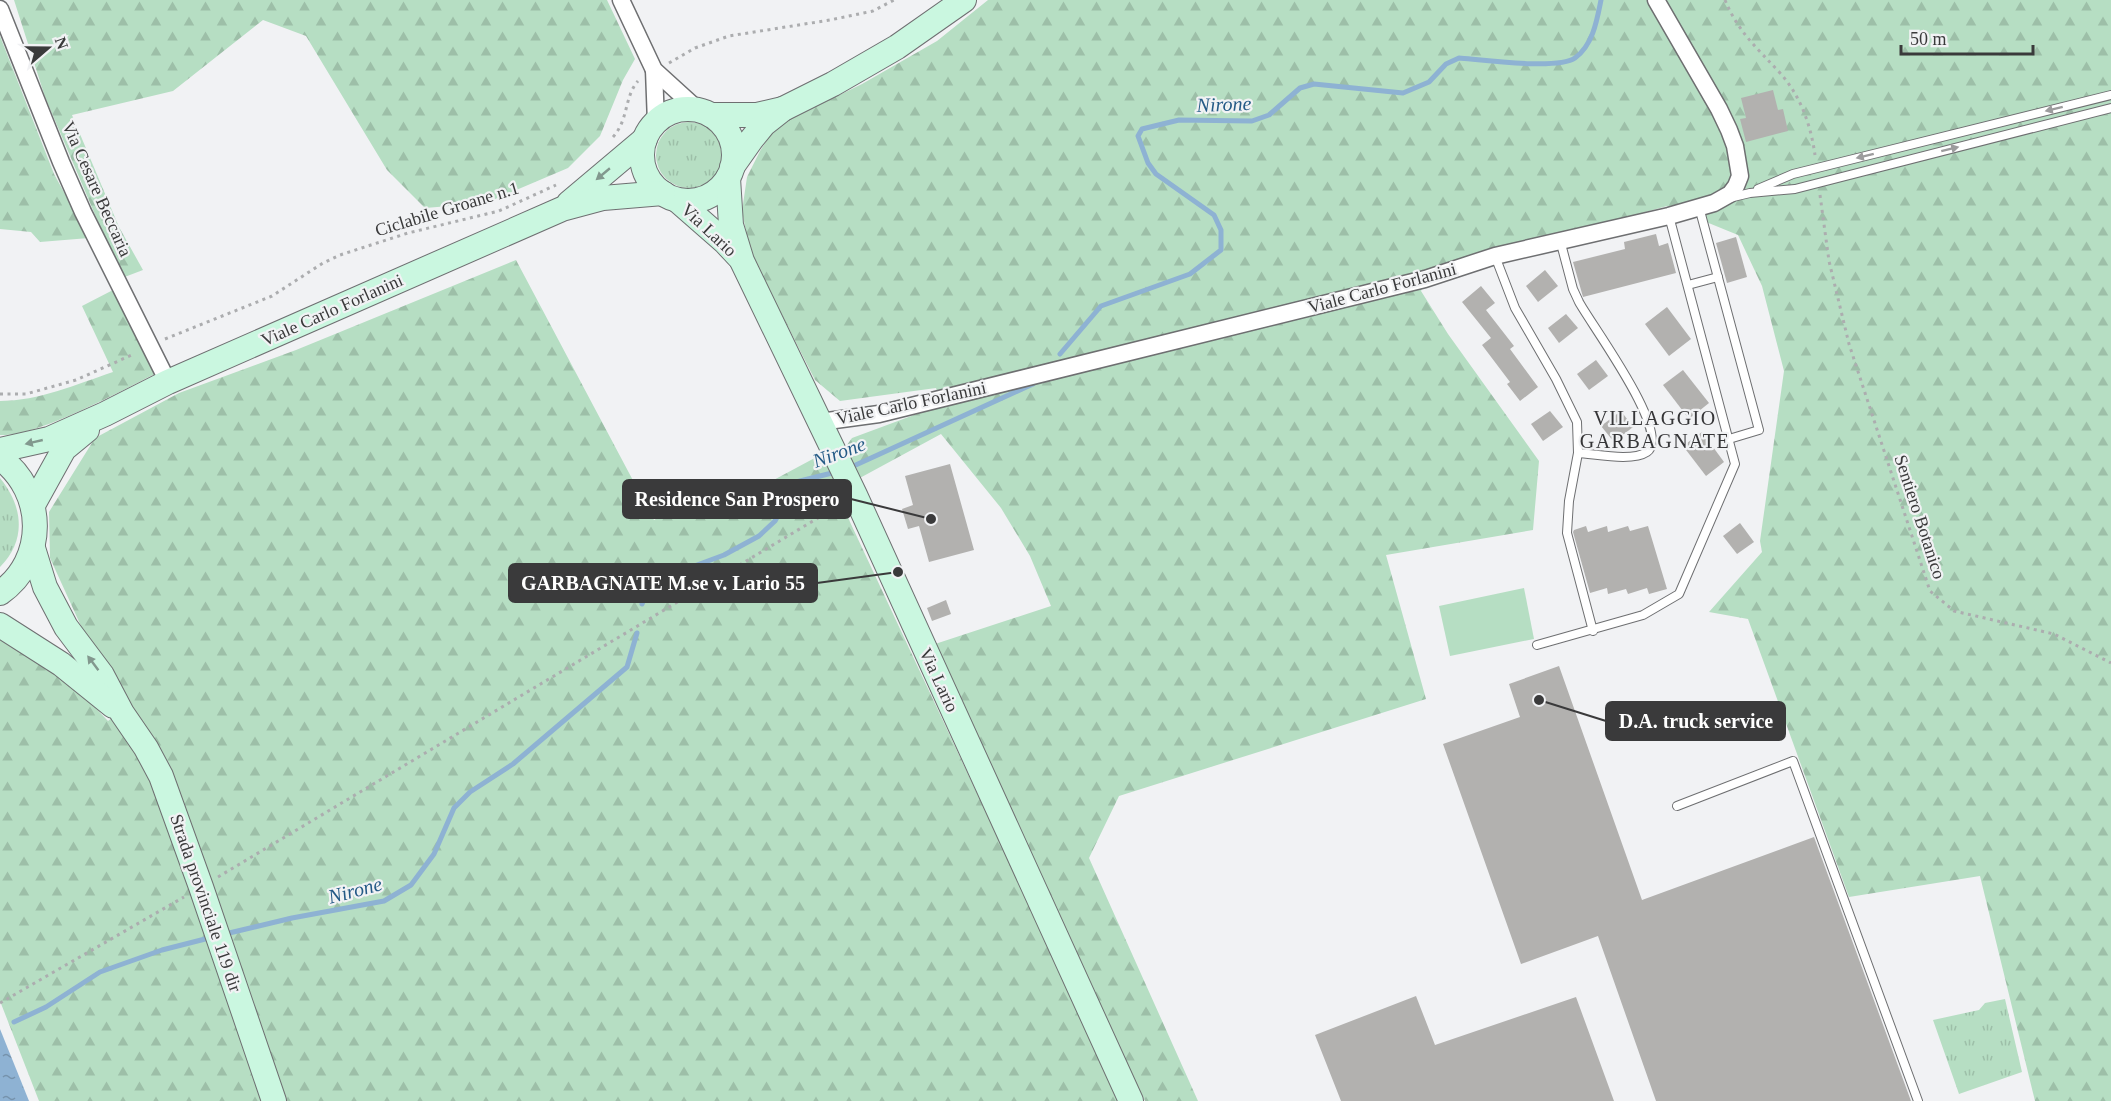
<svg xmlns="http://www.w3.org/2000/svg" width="2111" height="1101" viewBox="0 0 2111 1101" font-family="'Times New Roman',serif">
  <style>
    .grass { fill: url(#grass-tufts) }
    .forest { fill: url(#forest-firs) }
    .garden { fill: #b6dec3 }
    .water { fill: url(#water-ripples) }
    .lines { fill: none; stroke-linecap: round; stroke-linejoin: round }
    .stream { stroke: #8eb2d3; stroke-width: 5 }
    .building { fill: #b2b1af }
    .lane-casing { stroke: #6e6f71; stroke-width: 10 }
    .street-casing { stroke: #6e6f71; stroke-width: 19 }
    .secondary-casing { stroke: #6e6f71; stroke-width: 26 }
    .path { stroke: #acadaf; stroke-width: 3; stroke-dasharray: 3 4.5; stroke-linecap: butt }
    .lane { stroke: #fff; stroke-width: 8 }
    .street { stroke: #fff; stroke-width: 16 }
    .secondary { stroke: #caf7e0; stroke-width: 24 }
    .oneway { fill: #9c9c9d }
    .oneway2 { fill: #82988e }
    .labels { text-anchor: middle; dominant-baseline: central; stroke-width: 4.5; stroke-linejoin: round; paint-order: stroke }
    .street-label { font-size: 18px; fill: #3a3a3b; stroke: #f1f2f4 }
    .water-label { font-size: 20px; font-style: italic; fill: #245a86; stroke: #f1f2f4 }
    .neighbourhood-label { font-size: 20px; letter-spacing: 1.5px; fill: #353537; stroke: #f1f2f4 }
    .leader { fill: none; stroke: #3a3a3b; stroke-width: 2 }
    .callout-dot { fill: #3a3a3b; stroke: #f1f2f4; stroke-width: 2 }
    .callout { fill: #3a3a3b; stroke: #3a3a3b; stroke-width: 2 }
    .callout-label { font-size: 20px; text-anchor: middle; font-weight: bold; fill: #fff }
  </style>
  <defs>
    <pattern id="grass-tufts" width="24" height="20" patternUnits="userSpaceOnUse" patternTransform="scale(1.5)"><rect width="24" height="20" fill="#b6dec3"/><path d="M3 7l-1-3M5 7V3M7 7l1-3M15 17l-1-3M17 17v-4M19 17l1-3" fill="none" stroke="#9dbfa8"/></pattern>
    <pattern id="forest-firs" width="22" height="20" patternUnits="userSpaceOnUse" patternTransform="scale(1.5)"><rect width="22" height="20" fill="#b6dec3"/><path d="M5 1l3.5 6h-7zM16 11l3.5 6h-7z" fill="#9dbfa8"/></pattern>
    <pattern id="water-ripples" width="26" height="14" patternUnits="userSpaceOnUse" patternTransform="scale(1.5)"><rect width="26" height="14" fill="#8eb2d3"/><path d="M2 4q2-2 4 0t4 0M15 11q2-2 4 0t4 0" fill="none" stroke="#7592ac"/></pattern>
  </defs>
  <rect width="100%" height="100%" fill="#f1f2f4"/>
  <g class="grass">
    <circle cx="689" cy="155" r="33"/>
    <path d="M0,478C23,506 27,540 0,567Z"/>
    <path d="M2005,999L2022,1072L1959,1094L1933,1020L1979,1010L1985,1003Z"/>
  </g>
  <g class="forest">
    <path d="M14,0H607L635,59L623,80L600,136L568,168L486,203L425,208L387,170L306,36L263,20L173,91L72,115L119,227L143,270L122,278L45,97Z"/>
    <path d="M988,0H2111V1101H2035L1980,876L1849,897L1748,619L1709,612L1762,552L1760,541L1784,371L1762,286L1738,235L1667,206L1430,272L1421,291L1448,334L1539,461L1533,530L1386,555L1426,699L1119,796L1089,858L1198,1101H1145L997,793L932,645L1051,606L1030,556L1001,508L941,434L858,479L844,449L852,438L941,405L936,388L840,401L815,380L750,252L742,211L747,177L760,151L776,126L862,84L937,41Z"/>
    <path d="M0,36L54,174L89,238L40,242L31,232L0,229Z"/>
    <path d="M516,260L654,520L673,510L753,491L824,453L850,522L1121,1101H39L0,1001V640L67,678L108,721L131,703L86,637L50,558L49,512L95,438L179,393L296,350Z"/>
    <path d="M113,290L157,373C120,391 38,437 0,435V401C39,401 77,384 113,372L82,306Z"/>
  </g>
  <path class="garden" d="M1524,588L1534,639L1450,656L1439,606Z"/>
  <path class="water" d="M0,1029L29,1101H0Z"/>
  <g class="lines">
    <g class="stream">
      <path d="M1060,354L1101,306L1190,274L1221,250V230L1214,215L1156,174L1148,163L1138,136L1142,129L1179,120L1252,121L1269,115L1300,88L1314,84L1403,93L1429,82L1446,64L1459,58C1483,60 1558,70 1575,58C1593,45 1597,20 1601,0"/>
      <path d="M847,469L1033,384"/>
      <path d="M642,604L648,590L662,578L724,555L759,536L775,521L796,482L836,472"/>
      <path d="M225,934L292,918L384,901L411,885L434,854L454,808L470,792L513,764L627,667L637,633"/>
      <path d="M14,1022L46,1007L100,972L162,950L213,937"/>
    </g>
  </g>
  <g class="building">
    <path d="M1773,90L1778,110L1783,109L1788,131L1746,142L1740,119L1746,118L1741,98Z"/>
    <path d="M1656,234L1659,246L1668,243L1676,273L1583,297L1573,262L1625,249L1624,242Z"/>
    <path d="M1736,237L1747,277L1727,283L1716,243Z"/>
    <path d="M1545,270L1558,286L1538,302L1526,286Z"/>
    <path d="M1481,286L1495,303L1486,310L1514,346L1510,349L1538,387L1520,401L1507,384L1510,382L1482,345L1491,338L1462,302Z"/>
    <path d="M1667,307L1691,339L1669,356L1645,324Z"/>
    <path d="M1566,314L1578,328L1559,343L1548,328Z"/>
    <path d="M1596,360L1608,376L1589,390L1577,374Z"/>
    <path d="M1683,370L1709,403L1689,419L1663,385Z"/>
    <path d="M1550,411L1563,427L1543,441L1531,424Z"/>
    <path d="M1621,411L1633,427L1614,442L1601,426Z"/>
    <path d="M1702,432L1724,462L1706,476L1683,446Z"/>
    <path d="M950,464L974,550L929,562L919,526L908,529L902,509L913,505L905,476Z"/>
    <path d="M1740,523L1754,542L1737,554L1723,536Z"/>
    <path d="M1586,526L1588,532L1607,526L1608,532L1628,526L1630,531L1648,526L1667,589L1649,594L1647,588L1628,594L1626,589L1608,594L1607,588L1590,593L1573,532L1574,530Z"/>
    <path d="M946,600L951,614L932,621L927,608Z"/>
    <path d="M1559,666L1642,900L1814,837L1911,1101H1656L1598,936L1521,964L1443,744L1520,717L1509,684Z"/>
    <path d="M1416,996L1435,1045L1576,997L1614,1101H1341L1315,1035Z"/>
  </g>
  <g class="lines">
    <defs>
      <g id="lane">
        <path d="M1758,189L1793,174L2111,95"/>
        <path d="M1729,198L1750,193L1795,189L2111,108"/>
        <path d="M1699,207L1759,430L1729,439"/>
        <path d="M1560,240L1573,289L1579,302C1590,323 1673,434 1647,452C1632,462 1596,454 1578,453"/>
        <path d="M1495,256L1515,308L1556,379L1577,422L1578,453L1569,501L1567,533L1593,631"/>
        <path d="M1688,285L1718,277"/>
        <path d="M1537,645L1643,615L1679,594L1735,464L1669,216"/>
        <path d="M1677,806L1793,761L1918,1101"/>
      </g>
      <g id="street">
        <path d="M621,0L654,70L698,110"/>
        <path d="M0,9L61,162L83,212L168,382"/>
        <path d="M654,70L656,123"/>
        <path d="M820,422L879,414L1425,279L1495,256L1669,216L1714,203L1730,194L1736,186L1740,176L1735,146L1729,130L1719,109L1656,0"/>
      </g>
      <g id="secondary">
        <circle cx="688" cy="155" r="46"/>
        <path d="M711,115H757L783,109"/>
        <path d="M732,167L751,140L764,124L783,109L833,84L897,47L964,0"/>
        <path d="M728,178L731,225L742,261L855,495L1131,1101"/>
        <path d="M677,200L725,242L739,257"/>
        <path d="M569,203L645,139"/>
        <path d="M0,450L49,439L105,414L168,382L562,209L603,198L663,193"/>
        <path d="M0,458C46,492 47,560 0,593"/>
        <path d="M33,505L64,449L87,430"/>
        <path d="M33,548L45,587L66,627L102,675L122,713L146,748L161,776L201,887L274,1101"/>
        <path d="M0,625L61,664L113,706"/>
      </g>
    </defs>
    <use href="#lane" class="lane-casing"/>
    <use href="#street" class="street-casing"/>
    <use href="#secondary" class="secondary-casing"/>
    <g class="path">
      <path d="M1725,0C1738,32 1758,49 1781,74C1801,97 1811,126 1815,155"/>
      <path d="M669,63L695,48L729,36L830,20L873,11L894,0"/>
      <path d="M613,137C629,119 624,97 638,81"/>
      <path d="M1820,195L1829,261L1849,344L1930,591L1954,611L2054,634L2111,663"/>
      <path d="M165,339L272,296L323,263L340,255L408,233L499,211L556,185"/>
      <path d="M0,394H26L76,380L134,354"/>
      <path d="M218,877L838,506"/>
      <path d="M0,1003L184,897"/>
    </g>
    <use href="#lane" class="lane"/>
    <use href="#street" class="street"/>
    <use href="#secondary" class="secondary"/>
  </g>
  <defs><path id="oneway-solid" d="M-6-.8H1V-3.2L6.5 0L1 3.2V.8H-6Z" transform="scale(1.5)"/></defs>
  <g class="oneway">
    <use href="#oneway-solid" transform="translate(2054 109) rotate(166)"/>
    <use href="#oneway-solid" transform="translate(1950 149) rotate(-14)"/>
    <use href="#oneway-solid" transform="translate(1865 156) rotate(166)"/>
  </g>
  <g class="oneway2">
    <use href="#oneway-solid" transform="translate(603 174) rotate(140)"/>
    <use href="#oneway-solid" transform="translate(34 442) rotate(167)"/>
    <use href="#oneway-solid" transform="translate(93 663) rotate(-127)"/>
  </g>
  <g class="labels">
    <g class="street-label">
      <text transform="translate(97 189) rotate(66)">Via Cesare Beccaria</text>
      <text transform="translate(447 209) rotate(-17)">Ciclabile Groane n.1</text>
      <text transform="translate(709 230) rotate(43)">Via Lario</text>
      <text transform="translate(1382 288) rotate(-15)">Viale Carlo Forlanini</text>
      <text transform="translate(332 310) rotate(-24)">Viale Carlo Forlanini</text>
      <text transform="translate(911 403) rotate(-12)">Viale Carlo Forlanini</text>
      <text transform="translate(1920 517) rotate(72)">Sentiero Botanico</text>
      <text transform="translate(939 680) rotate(65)">Via Lario</text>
      <text transform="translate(206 903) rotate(71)">Strada provinciale 119 dir</text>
    </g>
    <g class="water-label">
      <text transform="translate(1224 104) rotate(-2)">Nirone</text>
      <text transform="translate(839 452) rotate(-20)">Nirone</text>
      <text transform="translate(355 890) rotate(-15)">Nirone</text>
    </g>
    <g class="neighbourhood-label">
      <text x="1655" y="418">VILLAGGIO<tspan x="1655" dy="23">GARBAGNATE</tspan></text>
    </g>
  </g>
  <path class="leader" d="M931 519L851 499M898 572L817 583M1539 700L1606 721"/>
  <g class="callout-dot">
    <circle cx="931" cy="519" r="6"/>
    <circle cx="898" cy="572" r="6"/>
    <circle cx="1539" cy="700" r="6"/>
  </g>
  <g class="callout">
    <rect x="623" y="480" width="228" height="38" rx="6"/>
    <rect x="509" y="564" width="308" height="38" rx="6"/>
    <rect x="1606" y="702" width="179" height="38" rx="6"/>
  </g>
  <g class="callout-label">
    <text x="737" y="506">Residence San Prospero</text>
    <text x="663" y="590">GARBAGNATE M.se v. Lario 55</text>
    <text x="1696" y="728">D.A. truck service</text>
  </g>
  <g transform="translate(48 48) rotate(70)" stroke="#f1f2f4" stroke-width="4.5" paint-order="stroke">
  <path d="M0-4.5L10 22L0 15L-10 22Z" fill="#3a3a3b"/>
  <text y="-9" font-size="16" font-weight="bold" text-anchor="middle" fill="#3a3a3b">N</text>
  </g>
  <path d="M1901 45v9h132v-9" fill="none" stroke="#3a3a3b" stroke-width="3"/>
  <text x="1910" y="45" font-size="18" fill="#3a3a3b" stroke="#f1f2f4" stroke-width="4.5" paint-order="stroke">50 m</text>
</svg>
